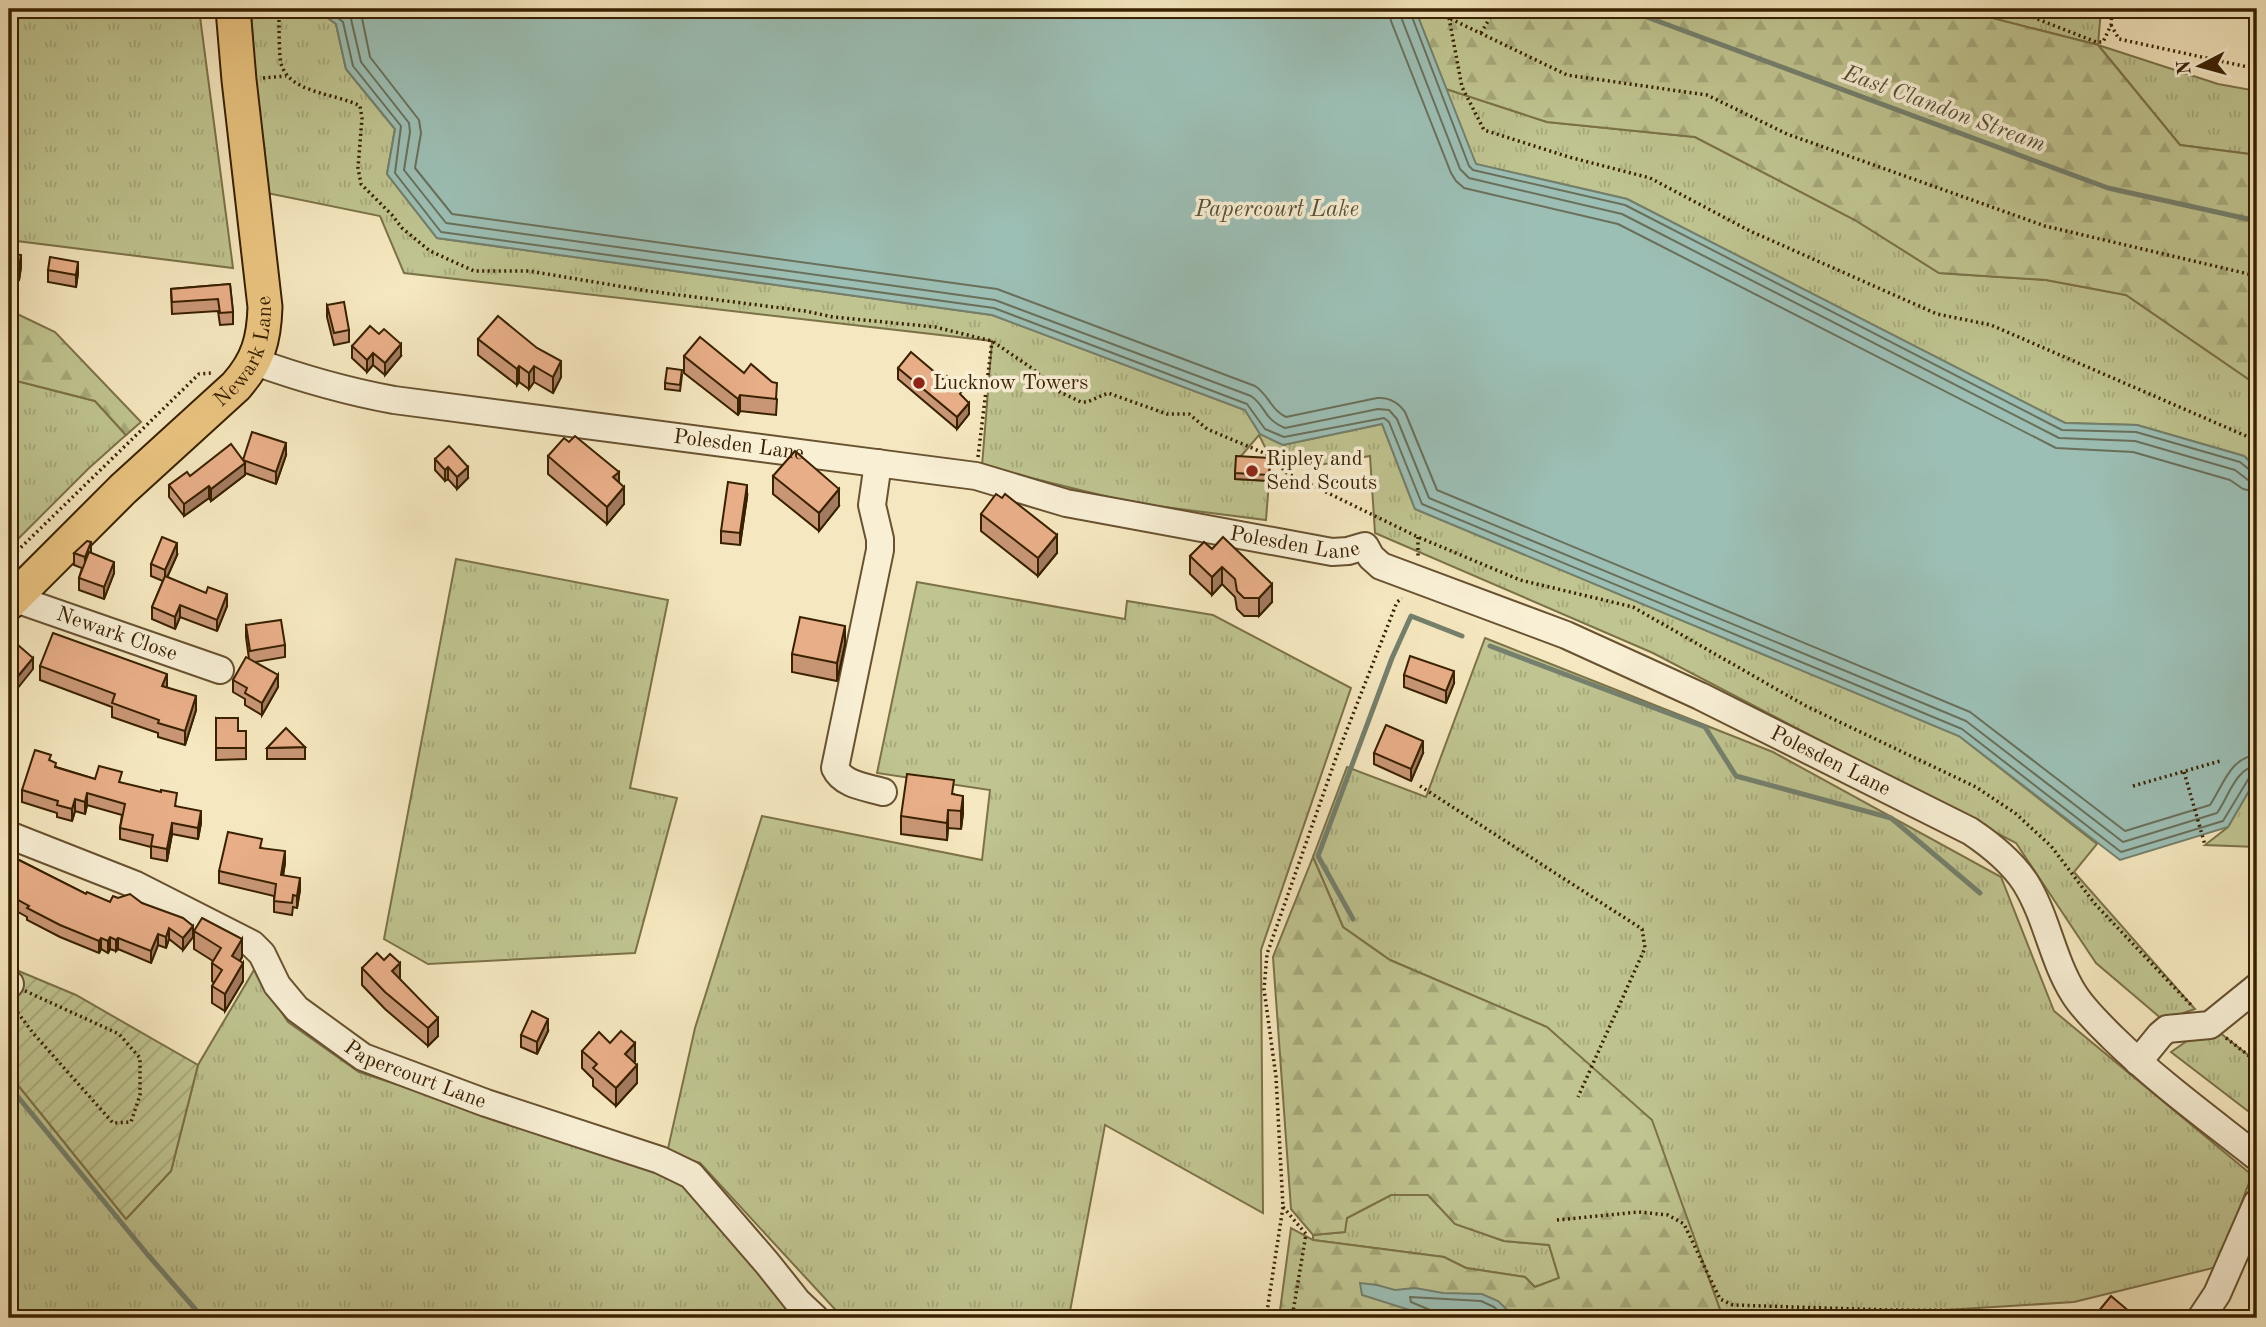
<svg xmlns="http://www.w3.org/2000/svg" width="2266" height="1327" viewBox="0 0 2266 1327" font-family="'Old Standard TT',serif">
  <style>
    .grass { fill: url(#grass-tufts); stroke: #7c7248; stroke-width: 2 }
    .forest { fill: url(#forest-firs); stroke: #7c7248; stroke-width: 2 }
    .garden { fill: url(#garden-furrows); stroke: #7c7248; stroke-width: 2 }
    .water { fill: #9cbfb5; stroke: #74806d; stroke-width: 2 }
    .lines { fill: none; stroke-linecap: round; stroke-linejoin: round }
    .shore { stroke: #6a705a; stroke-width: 2 }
    .stream { stroke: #74806d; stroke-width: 5 }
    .minor-casing { stroke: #685230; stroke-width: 30 }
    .major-casing { stroke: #392100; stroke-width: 37 }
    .path { stroke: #392100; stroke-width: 3.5; stroke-dasharray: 2 3.5; stroke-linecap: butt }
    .minor { stroke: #f8efd5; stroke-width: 26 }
    .major { stroke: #eac480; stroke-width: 33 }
    .wall { fill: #c89675; stroke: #392100; stroke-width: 2 }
    .shaded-wall { fill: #a27a5f; stroke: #392100; stroke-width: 2 }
    .building { fill: #e8ae88; stroke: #392100; stroke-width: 2 }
    .poi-dot { fill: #8f2418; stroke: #f8efd5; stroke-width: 2.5 }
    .labels { text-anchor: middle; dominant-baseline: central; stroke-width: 7; stroke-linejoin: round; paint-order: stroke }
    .street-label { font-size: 21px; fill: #392100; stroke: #f8efd5 }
    .poi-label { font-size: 21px; fill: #392100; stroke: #f8efd5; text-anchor: start }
    .water-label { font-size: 23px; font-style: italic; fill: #575036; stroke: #f8efd5 }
  </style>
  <defs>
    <pattern id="grass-tufts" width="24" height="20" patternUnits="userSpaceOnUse" patternTransform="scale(1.75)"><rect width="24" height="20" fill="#bfc490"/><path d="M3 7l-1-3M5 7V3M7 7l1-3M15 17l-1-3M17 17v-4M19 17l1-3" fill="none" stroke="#a5a87a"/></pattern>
    <pattern id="forest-firs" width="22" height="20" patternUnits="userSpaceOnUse" patternTransform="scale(1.75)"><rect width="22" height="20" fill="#bfc490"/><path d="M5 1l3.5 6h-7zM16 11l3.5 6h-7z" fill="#a5a87a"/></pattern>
    <pattern id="garden-furrows" width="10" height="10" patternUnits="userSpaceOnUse" patternTransform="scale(1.75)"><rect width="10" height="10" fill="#bfc490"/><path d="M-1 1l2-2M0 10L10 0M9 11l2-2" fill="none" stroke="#a5a87a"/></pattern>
  </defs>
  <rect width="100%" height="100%" fill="#f5e7bf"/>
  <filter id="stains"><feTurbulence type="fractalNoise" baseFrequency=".00286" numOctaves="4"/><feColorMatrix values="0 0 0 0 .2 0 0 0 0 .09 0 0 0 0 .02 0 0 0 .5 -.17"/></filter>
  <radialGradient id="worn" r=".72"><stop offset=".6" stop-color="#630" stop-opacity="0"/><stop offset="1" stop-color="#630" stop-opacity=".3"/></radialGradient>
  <g class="grass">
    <path d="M9,9H199L233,268L9,240Z"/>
    <path d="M251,9H316L336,24L346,69L395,129L387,174L437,238L992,315L1245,410L1260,434L1283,445L1382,424L1415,509L1959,736L2097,844L2074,872L2195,1009L2163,1020L2096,963L2016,843L1653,653L1375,533L1370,456L1319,465L1273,463L1259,435L1236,462L1235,479L1269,481L1266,520L1133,503L982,466L992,341L404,273L380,216L262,192Z"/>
    <path d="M1957,9H2101L2098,45L2218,84L2257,91V155L2180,145L2098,45Z"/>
    <path d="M1446,89L1547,122L1695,137L1855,220L1939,273L2046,280L2126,295L2257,385V468L2244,456L2137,425L2065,423L1627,199L1475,164Z"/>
    <path d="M9,379L95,401L126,435L88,469L9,548Z"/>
    <path d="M456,559L668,600L630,788L677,798L635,953L428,964L384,939Z"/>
    <path d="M917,582L1125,619L1127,601L1213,615L1351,688L1261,950L1263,1213L1105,1125L1070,1311L1079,1318H843L700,1163L667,1153L695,1028L762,816L982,860L990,790L877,773Z"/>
    <path d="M1485,638L1773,752L2001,877L2054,1011L2252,1175L2217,1267L2074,1302L1914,1312L1915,1318H1723L1651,1120L1547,1027L1390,960L1343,927L1313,857L1347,767L1426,797Z"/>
    <path d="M2257,777V847L2205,845L2228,827Z"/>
    <path d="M254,970L288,1022L359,1072L652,1168L685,1188L799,1318H9V1074L126,1219L171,1171L198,1065Z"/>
    <path d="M2210,1025L2257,1062V1118L2171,1052Z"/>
    <path d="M1391,1195H1428L1455,1224L1504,1241L1549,1245L1559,1278L1535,1287L1525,1277L1466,1268L1444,1257L1313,1240V1235L1344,1232L1347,1218Z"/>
  </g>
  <g class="forest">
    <path d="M1415,9H1957L2098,45L2180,145L2257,155V385L2126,295L2046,280L1939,273L1855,220L1695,137L1547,122L1446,89Z"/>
    <path d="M9,310L55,332L141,422L126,435L95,401L9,379Z"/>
    <path d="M1313,857L1343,927L1390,960L1547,1027L1652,1120L1723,1318H1279L1291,1228L1313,1240L1444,1257L1466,1268L1525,1277L1535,1287L1559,1278L1549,1245L1504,1241L1455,1224L1428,1195H1391L1347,1218L1345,1232L1313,1235L1291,1209L1273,957Z"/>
  </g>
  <path class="garden" d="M9,967L76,995L198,1065L171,1171L126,1219L9,1074Z"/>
  <g class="water">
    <path d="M316,9H1415L1476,164L1627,199L2065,423L2137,425L2244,456L2257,468V777L2228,827L2120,860L1959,736L1415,509L1382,424L1283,445L1260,434L1245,410L992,315L437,238L387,174L395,129L346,69L336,24Z"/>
    <path d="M1360,1283L1377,1285L1395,1290L1415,1288L1443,1293L1482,1294L1498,1301L1516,1318H1435L1362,1295Z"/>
  </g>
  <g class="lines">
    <g class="shore">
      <path d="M327,9L343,22L353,66L401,126L395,173L441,232L994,308L1247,404L1265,429L1284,437L1384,418L1389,422L1422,504L1962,729L2121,852L2223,821L2249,778L2257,775"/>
      <path d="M342,9L351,19L361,62L409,123L410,132L404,170L446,223L995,300L1251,396C1267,407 1262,418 1285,428L1378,409L1389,410L1397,419L1429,498L1966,721L2123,842L2217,813C2228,798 2236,767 2257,766"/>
      <path d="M357,9L362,18L370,57L419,120L421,133L415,168L452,214L997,289L1255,386C1268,394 1272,411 1286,417L1377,398C1389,397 1398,402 1405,412L1437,490L1970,712L2125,831L2210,805C2223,786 2230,757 2257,755"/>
      <path d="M1389,9L1391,21L1451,173L1456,181L1464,188L1618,224L2056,448L2133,452L2230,480L2243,489L2257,492"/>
      <path d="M1400,9L1401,17L1460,169L1469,178L1622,214L2059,438L2135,441L2235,470L2248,480L2257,481"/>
      <path d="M1409,9L1469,166L1473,170L1625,205L2062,430L2136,432L2240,462L2251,471L2257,473"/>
      <path d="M1433,1318L1430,1310L1411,1302L1410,1297L1481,1301L1494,1307L1506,1318"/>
    </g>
    <g class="stream">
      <path d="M1625,9L2108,188L2257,221"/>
      <path d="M1490,646L1705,727L1736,776L1891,818L1980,893"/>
      <path d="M1353,919L1318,856L1392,658L1411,616L1462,636"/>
      <path d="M9,1086L148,1255L203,1318"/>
    </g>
    <defs>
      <g id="minor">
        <path id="s1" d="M253,361C300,378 345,391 394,400L976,476L1066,503L1332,552L1348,551L1365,546L1371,557L1381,566L1566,635L1700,696L1970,831C1991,845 2011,861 2025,882C2047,917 2052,959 2074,994C2084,1010 2100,1025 2113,1038C2158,1082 2209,1119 2257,1157"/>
        <path d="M878,463L872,505L880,539V550L835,768C843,785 866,787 883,792"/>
        <path id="s2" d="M13,598L220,670"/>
        <path id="s3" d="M9,835L136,885L252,944L262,954L277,985L297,1009L363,1057L486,1103L660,1160L691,1175L767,1263L798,1302L815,1318"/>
        <path d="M9,983L10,984"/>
        <path d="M2138,1062L2160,1035L2167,1029L2210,1025L2257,987"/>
        <path d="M2201,1318L2217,1294L2257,1203"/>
      </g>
      <g id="major">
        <path id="s4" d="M9,603L123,489L236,386C258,361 264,340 265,307L239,80L233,9"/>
      </g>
    </defs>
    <use href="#minor" class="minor-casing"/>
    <use href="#major" class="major-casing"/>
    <g class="path">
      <path d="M279,9C279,25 279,42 280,58C284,94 334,92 360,106L362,118L358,168L361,184L392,215L402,228L430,251L474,271H529L648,291L805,311L833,317L935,327L992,341L1033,369L1054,389L1081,402H1087L1108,393L1167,414H1189L1207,429L1271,456L1287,473L1418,537L1520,580L1633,607L1806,706L1976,787L2015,813L2051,846L2095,904L2192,1006"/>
      <path d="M1447,9L1449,18L1567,75L1707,95L1787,134L2045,226L2257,276"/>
      <path d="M2012,9L2096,42H2103L2111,25L2112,9"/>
      <path d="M1449,18L1462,87L1484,130L1569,157L1650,178L1750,231L1937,314L1991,325L2253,439L2257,438"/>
      <path d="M2111,25L2119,39L2257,69"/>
      <path d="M1481,33L1495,9"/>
      <path d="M263,78L286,76"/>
      <path d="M978,457L992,341"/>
      <path d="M1418,537V556"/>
      <path d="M9,559L199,374L211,373"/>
      <path d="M2184,772L2205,845"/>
      <path d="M1420,786L1642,929L1645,948L1578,1097"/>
      <path d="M2133,786L2220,761"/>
      <path d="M10,984L119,1034L140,1058V1095L131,1122L113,1123L33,1033L18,1013Z"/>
      <path d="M2226,1038L2257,1062"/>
      <path d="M1283,1207L1306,1234L1292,1318"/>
      <path d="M1557,1220L1639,1212L1668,1215L1684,1224L1720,1299L1733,1305L1888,1310L2036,1311L2065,1315"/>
      <path d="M9,1297L20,1318"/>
      <path d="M1266,1318L1283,1207L1276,1077L1264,989L1267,954L1337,755L1397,602L1402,598"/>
    </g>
    <use href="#minor" class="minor"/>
    <use href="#major" class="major"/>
  </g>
  <g class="wall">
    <path d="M9,253L21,267L19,280L9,278Z"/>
    <path d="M48,270L78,273L76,287L48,282Z"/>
    <path d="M230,284L233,312V324L220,325L218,311L172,314L171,289Z"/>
    <path d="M327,305L349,330V342L334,345L327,317Z"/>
    <path d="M478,339L561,377L553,393L534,382L529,389L519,382L517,385L478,355Z"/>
    <path d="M352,346L401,356L385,375L373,365L367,372L352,358Z"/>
    <path d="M684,356L777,399L776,415L740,411L738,415L684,373Z"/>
    <path d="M898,368L963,397L969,414L957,429L898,379Z"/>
    <path d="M682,375L680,391L665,389V383Z"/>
    <path d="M286,455L276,484L245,473V475L211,501L209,498L184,516L169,497V485L190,476L243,460Z"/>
    <path d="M548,456L619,482L624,504L607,524L548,474Z"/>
    <path d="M1270,458L1269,481L1235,479V473Z"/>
    <path d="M435,459L468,478L457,489L448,479L445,481L435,470Z"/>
    <path d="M773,476L839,506L819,531L773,494Z"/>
    <path d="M747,497L740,545L721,543V531Z"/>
    <path d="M1002,498L1057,553L1038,576L981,531V514Z"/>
    <path d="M1204,542L1272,602L1259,616H1244L1237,609L1235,597L1222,584L1212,595L1190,574V556Z"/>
    <path d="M74,553H91L114,573L104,599L79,590V578L82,568L74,565Z"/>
    <path d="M177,555L167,577L227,606L217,631L180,617L175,629L152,619V607L163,581L151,576V564Z"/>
    <path d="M246,625L285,645V657L255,662L278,687L262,715L245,705V699L233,692V680L249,659L246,637Z"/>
    <path d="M845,644L837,681L792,672V654Z"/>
    <path d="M40,666L167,687L196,710L185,745L158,737V733L112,717V707L40,680Z"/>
    <path d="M1404,675L1454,683L1446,703L1404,687Z"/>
    <path d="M216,718L238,731H246V759L216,760Z"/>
    <path d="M305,747V759H267V748Z"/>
    <path d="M1374,753H1423L1411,781L1374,764Z"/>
    <path d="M51,761L56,767L95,779L122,783L177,807L201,823L198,839L172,834L167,861L151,858V847L120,839V828L122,815L87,805L85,814L75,811L72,821L57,817V813L22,802V790Z"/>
    <path d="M954,794L963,813L961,829L948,828L947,840L901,834V816Z"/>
    <path d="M262,848L285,863L283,876L300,890L297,908L293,907L292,915L274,912V896L219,883V871Z"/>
    <path d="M9,855L86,894L110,902L118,898L142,903L193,937L183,950L169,939L166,948L158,945L151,963L118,949L116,951L110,949L108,953L101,949L99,953L60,937L27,920V917L11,908V905L9,904Z"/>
    <path d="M194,931L242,957L240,961L243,981L225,1011L212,1003V986L214,983L212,981V963L213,961L194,949Z"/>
    <path d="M362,968L400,979L438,1036L428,1046L385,1009L362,985Z"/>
    <path d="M548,1031L537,1054L521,1047V1035Z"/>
    <path d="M610,1043L635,1061L634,1062L637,1083L616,1106L593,1086V1079L582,1068V1051Z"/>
  </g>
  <g class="shaded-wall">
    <path d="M21,255V267L19,280V268Z"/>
    <path d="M78,262V273L76,287V275Z"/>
    <path d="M401,344V356L385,375V363Z"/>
    <path d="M373,353V365L367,372V360Z"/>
    <path d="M561,361V377L553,393V377Z"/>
    <path d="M519,366V382L517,385V369Z"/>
    <path d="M534,366V382L529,389V373Z"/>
    <path d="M740,395V411L738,415V399Z"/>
    <path d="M969,403V414L957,429V417Z"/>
    <path d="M286,443V455L276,484V472Z"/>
    <path d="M245,463V475L211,501V489Z"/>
    <path d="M448,467V479L445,481V470Z"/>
    <path d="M468,467V478L457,489V477Z"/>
    <path d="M619,472V489L613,477Z"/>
    <path d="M747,485V497L740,545V533Z"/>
    <path d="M209,486V498L184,516V504Z"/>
    <path d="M624,487V504L607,524V507Z"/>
    <path d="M839,489V506L819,531V513Z"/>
    <path d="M1057,535V553L1038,576V558Z"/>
    <path d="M91,542V554L85,569V557Z"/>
    <path d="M177,543V555L165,582V570Z"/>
    <path d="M114,562V573L104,599V587Z"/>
    <path d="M1222,567V584L1212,595V577Z"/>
    <path d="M1272,584V602L1259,616V598Z"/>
    <path d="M227,594V606L217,631V620Z"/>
    <path d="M180,605V617L175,629V617Z"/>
    <path d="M845,626V644L837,681V663Z"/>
    <path d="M33,658V669L9,699V687Z"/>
    <path d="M1454,671V683L1446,703V691Z"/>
    <path d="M167,674V688L162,686Z"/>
    <path d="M278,675V687L262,715V703Z"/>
    <path d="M196,696V710L185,745V731Z"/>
    <path d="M1423,741V753L1411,781V769Z"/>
    <path d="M87,793V805L85,814V802Z"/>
    <path d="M963,796V813L961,829V811Z"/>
    <path d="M75,799V811L72,821V809Z"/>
    <path d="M948,810V828L947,840V823Z"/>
    <path d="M201,811V823L198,839V828Z"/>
    <path d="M172,823V834L167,861V849Z"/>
    <path d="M285,851V863L281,887V875Z"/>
    <path d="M300,878V890L297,908V896Z"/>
    <path d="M193,926V937L183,950V938Z"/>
    <path d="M169,928V939L166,948V937Z"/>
    <path d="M158,934V945L151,963V951Z"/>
    <path d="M110,937V949L108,953V941Z"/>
    <path d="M101,938V949L99,953V941Z"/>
    <path d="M118,938V949L116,951V940Z"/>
    <path d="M242,939V957L232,974V956Z"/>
    <path d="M243,963V981L225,1011V994Z"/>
    <path d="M400,963V981L392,971Z"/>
    <path d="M438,1018V1036L428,1046V1028Z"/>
    <path d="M548,1019V1031L537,1054V1042Z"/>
    <path d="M635,1043V1061L625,1072V1054Z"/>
    <path d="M637,1065V1083L616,1106V1088Z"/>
  </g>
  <g class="building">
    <path d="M9,253L21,255L19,268L9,266Z"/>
    <path d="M50,257L78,262L76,275L48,270Z"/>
    <path d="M230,284L233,312L220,313L218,299L172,302L171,289Z"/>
    <path d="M344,302L349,330L334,333L327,305Z"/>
    <path d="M498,316L537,348L561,361L553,377L534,366L529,373L519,366L517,369L478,339Z"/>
    <path d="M370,326L379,334L384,329L401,344L385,363L373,353L367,360L352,346Z"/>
    <path d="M700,337L744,373L751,364L772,382L777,383L776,399L740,395L738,399L684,356Z"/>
    <path d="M911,352L944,380L947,376L963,390L960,394L969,403L957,417L898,368Z"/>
    <path d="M667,368L682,370L680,385L665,383Z"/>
    <path d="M252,432L286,443L276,472L243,460L245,463L211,489L209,486L184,504L169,485L187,472L190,476L231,444L243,460Z"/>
    <path d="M575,436L619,472L613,477L624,487L607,507L548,456L564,438L569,442Z"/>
    <path d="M449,446L468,467L457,477L448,467L445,470L435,459Z"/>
    <path d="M795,451L839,489L819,513L773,476Z"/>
    <path d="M1236,456L1270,458L1269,475L1235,473Z"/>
    <path d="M728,482L747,485L740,533L721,531Z"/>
    <path d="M996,494L1002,498L1005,494L1057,535L1038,558L981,514Z"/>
    <path d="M162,537L177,543L165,570L151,564Z"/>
    <path d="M1223,537L1272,584L1259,598H1244L1237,591L1235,579L1222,567L1212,577L1190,556L1204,542L1212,549Z"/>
    <path d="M87,541L91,542L85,557L74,553Z"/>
    <path d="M89,552L114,562L104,587L79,578Z"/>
    <path d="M165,576L206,593L208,587L227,594L217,620L180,605L175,617L152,607Z"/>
    <path d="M800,617L845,626L837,663L792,654Z"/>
    <path d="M281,620L285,645L250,651L246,625Z"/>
    <path d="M53,633L167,674L162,686L196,696L185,731L158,723L159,720L112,703L115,694L40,666Z"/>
    <path d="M18,645L33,658L9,687V649L11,654Z"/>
    <path d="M1410,656L1454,671L1446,691L1404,675Z"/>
    <path d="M246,657L278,675L262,703L245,693L247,688L233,680Z"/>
    <path d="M216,718H238V731H246V748H216Z"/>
    <path d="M1386,725L1423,741L1411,769L1374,753Z"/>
    <path d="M286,728L305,747L267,748Z"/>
    <path d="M35,750L51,755L49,760L56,763L55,767L95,779L99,766L122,772L119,782L161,792V790L177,793L175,806L201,811L198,828L172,823L167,849L151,846L153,835L120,828L125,804L87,793L85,802L75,799L72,809L57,805L58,801L22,790Z"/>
    <path d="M907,774L954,780L952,794L963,796L961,811L948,810L947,823L901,816Z"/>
    <path d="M228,832L262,839L260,848L285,851L281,875L300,878L297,896L293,895L292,903L274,901L276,884L219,871Z"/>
    <path d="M9,855L86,894L87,892L110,902L113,896L118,898L130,894L142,903L183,918L193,926L183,938L169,928L166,937L158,934L151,951L118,938L116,940L110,937L108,941L101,938L99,941L60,925L27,908L29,906L11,896L12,894L9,892Z"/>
    <path d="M202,918L242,939L232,956L243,963L225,994L212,986L222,970L212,963L221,948L194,931Z"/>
    <path d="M377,953L384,960L390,954L400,963L392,971L438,1018L428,1028L385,992L362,968Z"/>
    <path d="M532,1011L548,1019L537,1042L521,1035Z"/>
    <path d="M621,1031L635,1043L625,1054L637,1065L616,1088L593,1068L597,1064L582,1051L599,1032L610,1043Z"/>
    <path d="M2111,1296L2137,1318H2093Z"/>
  </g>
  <g class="poi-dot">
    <circle cx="919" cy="383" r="7"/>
    <circle cx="1252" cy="471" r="7"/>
  </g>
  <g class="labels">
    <g class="street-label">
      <text stroke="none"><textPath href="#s4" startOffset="350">Newark Lane</textPath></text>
      <text stroke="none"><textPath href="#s1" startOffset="494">Polesden Lane</textPath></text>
      <text stroke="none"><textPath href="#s1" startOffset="1060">Polesden Lane</textPath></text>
      <text stroke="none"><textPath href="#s2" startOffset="110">Newark Close</textPath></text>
      <text stroke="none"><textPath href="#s1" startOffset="1648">Polesden Lane</textPath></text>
      <text stroke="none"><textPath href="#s3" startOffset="483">Papercourt Lane</textPath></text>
    </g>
    <g class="poi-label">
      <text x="933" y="383">Lucknow Towers</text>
      <text x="1266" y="459">Ripley and<tspan x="1266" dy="24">Send Scouts</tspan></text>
    </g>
    <g class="water-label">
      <text transform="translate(1944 109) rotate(20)">East Clandon Stream</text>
      <text x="1277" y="209">Papercourt Lake</text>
    </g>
  </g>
  <rect width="2266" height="1327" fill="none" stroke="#f5e7bf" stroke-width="35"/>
  <rect x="10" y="10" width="2245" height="1306" fill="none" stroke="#392100" stroke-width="3.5"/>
  <rect x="18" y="18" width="2231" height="1292" fill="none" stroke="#392100" stroke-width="2"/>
  <g transform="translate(2200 66) rotate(264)" stroke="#f8efd5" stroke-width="5" paint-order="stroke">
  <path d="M0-5L12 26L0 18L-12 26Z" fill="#392100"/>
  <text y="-10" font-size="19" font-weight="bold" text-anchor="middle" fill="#392100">N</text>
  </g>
  <rect width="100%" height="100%" filter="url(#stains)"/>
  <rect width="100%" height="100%" fill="url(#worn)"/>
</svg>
